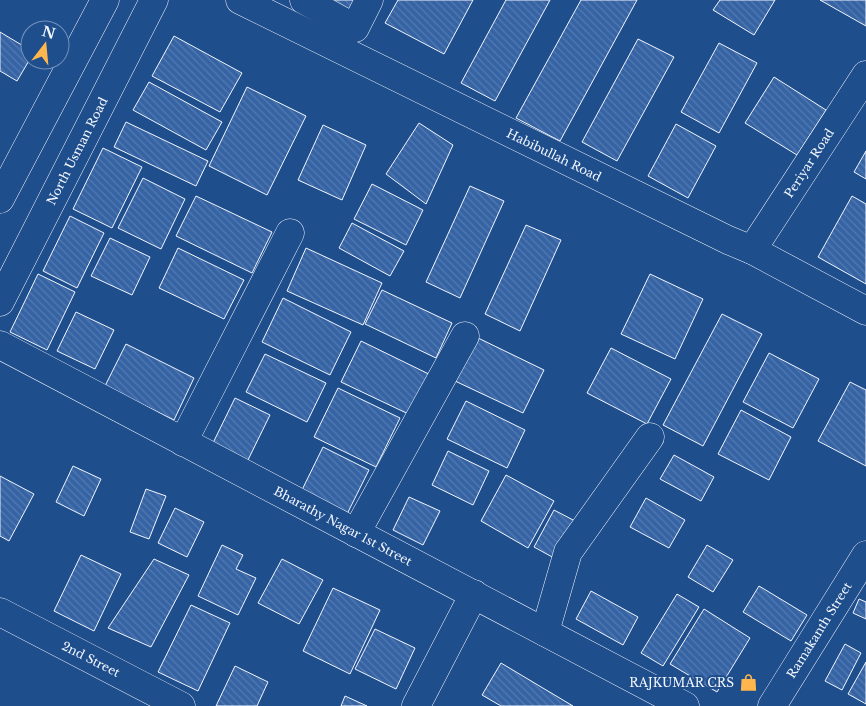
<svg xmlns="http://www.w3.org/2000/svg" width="866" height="706" viewBox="0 0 866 706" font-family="'Libre Baskerville',serif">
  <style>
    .building { fill: url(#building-back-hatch); stroke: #f2f6ff }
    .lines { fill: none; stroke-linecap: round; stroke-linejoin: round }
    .minor-casing { stroke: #f2f6ff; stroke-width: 29 }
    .major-casing { stroke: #f2f6ff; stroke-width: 29 }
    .minor { stroke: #1f4e8c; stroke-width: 28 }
    .major { stroke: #1f4e8c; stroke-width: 28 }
    .labels { text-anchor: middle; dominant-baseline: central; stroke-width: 4; stroke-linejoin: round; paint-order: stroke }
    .street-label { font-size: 12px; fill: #f2f6ff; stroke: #1f4e8c }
    .poi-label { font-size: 12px; fill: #f2f6ff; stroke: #1f4e8c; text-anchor: end }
  </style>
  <defs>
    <pattern id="building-back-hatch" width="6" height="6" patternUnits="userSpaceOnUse" patternTransform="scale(1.25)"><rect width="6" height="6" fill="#3563a3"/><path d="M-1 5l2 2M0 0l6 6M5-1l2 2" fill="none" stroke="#537ab1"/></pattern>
  </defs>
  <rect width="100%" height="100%" fill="#1f4e8c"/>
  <g class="building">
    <path d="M312,0H359L347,20Z"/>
    <path d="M398,0H473L444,54L385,23Z"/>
    <path d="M506,0H550L495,101L461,83Z"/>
    <path d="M581,0H637L560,141L516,118Z"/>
    <path d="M720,0H775L754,35L713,10Z"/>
    <path d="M820,0H866V26Z"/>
    <path d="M0,32L30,50V59L17,81L0,71Z"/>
    <path d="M174,36L242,73L220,112L152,76Z"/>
    <path d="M638,39L674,57L617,161L582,142Z"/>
    <path d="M719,43L757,63L719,133L681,112Z"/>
    <path d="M774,77L826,110L797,155L745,123Z"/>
    <path d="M149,82L222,122L206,150L133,110Z"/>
    <path d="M247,87L306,116L267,195L209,166Z"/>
    <path d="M126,122L208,161L196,186L114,147Z"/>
    <path d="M419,123L453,145L426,204L386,174Z"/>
    <path d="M676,124L716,146L688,198L648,176Z"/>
    <path d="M323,125L366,145L342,200L298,180Z"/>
    <path d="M103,148L142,167L112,228L73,209Z"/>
    <path d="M866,151V179L854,172Z"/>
    <path d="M143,178L185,199L161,249L118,228Z"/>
    <path d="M372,184L423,210L406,245L354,219Z"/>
    <path d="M470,186L504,201L460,298L426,282Z"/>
    <path d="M196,196L272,232L252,273L176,236Z"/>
    <path d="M852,196L866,204V284L818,257Z"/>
    <path d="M70,216L104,233L77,288L43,271Z"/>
    <path d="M352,223L404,251L390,276L339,248Z"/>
    <path d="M526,225L561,240L520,331L485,314Z"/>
    <path d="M110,238L150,257L132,295L91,276Z"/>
    <path d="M178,248L244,280L224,319L159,288Z"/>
    <path d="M306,248L382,283L363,325L287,291Z"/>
    <path d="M38,274L75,292L47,350L10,332Z"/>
    <path d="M650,274L703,299L675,359L621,334Z"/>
    <path d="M382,290L452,323L436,358L365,324Z"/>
    <path d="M283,298L351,332L330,375L262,342Z"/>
    <path d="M76,312L114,330L95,369L57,351Z"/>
    <path d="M722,314L762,334L703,446L663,425Z"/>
    <path d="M476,337L544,370L523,413L455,381Z"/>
    <path d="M361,341L439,379L419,419L341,382Z"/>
    <path d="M126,344L194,378L174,420L105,386Z"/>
    <path d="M611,348L671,379L647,424L587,393Z"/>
    <path d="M769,353L819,379L793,428L743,402Z"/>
    <path d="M265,354L326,383L307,422L246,392Z"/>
    <path d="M850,382L866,390V466L818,441Z"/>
    <path d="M338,388L400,418L376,467L314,437Z"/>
    <path d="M235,398L270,415L246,464L211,447Z"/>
    <path d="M466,401L525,430L507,468L447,439Z"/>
    <path d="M741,410L791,437L769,480L718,454Z"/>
    <path d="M323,447L369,470L346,516L300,494Z"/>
    <path d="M448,451L489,471L473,505L432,485Z"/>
    <path d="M674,455L714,477L701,501L660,479Z"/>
    <path d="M73,466L101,479L84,516L56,502Z"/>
    <path d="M506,475L554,501L528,548L481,521Z"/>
    <path d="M0,476L34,494L9,541L0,536Z"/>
    <path d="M146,489L166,496L149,539L130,532Z"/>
    <path d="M409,497L440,511L423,545L393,530Z"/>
    <path d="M646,498L685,520L669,548L630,527Z"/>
    <path d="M175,508L204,522L187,557L158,543Z"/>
    <path d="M554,510L575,521L554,558L534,547Z"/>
    <path d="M222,545L243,555L236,569L256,578L238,615L198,596Z"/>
    <path d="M707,545L733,560L713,592L688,577Z"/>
    <path d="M81,555L121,574L94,631L54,611Z"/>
    <path d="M154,559L189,575L151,647L108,628Z"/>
    <path d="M282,559L323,580L299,624L258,603Z"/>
    <path d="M759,586L807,615L791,641L743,612Z"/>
    <path d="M333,588L380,610L350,674L303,651Z"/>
    <path d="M591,591L638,617L623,645L576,619Z"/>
    <path d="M677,594L699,607L663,666L641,653Z"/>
    <path d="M859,599L866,602V619L853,613Z"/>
    <path d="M191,605L230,623L198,691L158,672Z"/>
    <path d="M704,609L750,638L717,692L670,664Z"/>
    <path d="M375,629L415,648L396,689L355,669Z"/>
    <path d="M845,644L861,653L842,690L825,681Z"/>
    <path d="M866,662V704L848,694Z"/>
    <path d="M501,663L573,706H501L482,695Z"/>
    <path d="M235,666L268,682L257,706H216Z"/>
    <path d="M345,696L367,706H341Z"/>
  </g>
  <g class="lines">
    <defs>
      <g id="minor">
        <path d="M240,0L728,240L752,250L866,311"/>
        <path d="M304,0L355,28L369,0"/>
        <path d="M752,250L866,75"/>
        <path d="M0,345L685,706"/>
        <path d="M183,442L290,233"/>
        <path d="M356,533L465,336"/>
        <path d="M0,612L181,706"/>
        <path d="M545,632L568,552L650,437"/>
        <path d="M416,706L474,594"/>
        <path d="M772,706L866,555"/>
      </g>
      <g id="major">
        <path d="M0,199L105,0"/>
        <path d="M0,302L154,0"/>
      </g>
    </defs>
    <use href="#minor" class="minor-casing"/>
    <use href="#major" class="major-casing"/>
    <use href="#minor" class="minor"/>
    <use href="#major" class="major"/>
  </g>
  <defs>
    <symbol id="shop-bare" viewBox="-9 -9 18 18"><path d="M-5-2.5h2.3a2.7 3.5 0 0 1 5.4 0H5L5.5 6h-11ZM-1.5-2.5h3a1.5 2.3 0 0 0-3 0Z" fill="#ffb74d" stroke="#1f4e8c" stroke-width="2.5" paint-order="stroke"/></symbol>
  </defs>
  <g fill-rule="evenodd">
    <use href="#shop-bare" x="736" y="670" width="25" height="25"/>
  </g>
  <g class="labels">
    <g class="street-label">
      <text transform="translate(77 151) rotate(-63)">North Usman Road</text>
      <text transform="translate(554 155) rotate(26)">Habibullah Road</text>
      <text transform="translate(809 163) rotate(-57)">Periyar Road</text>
      <text transform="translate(343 526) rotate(28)">Bharathy Nagar 1st Street</text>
      <text transform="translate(819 630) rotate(-58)">Ramakanth Street</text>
      <text transform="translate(91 659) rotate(27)">2nd Street</text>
    </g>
    <g class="poi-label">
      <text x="734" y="682">RAJKUMAR CRS</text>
    </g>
  </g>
  <g transform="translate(45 45) rotate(16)"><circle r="24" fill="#1f4e8c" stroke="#7391ba"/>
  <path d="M0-4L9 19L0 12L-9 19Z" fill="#ffb74d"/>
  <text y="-8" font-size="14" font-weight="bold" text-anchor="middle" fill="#f2f6ff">N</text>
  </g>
</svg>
